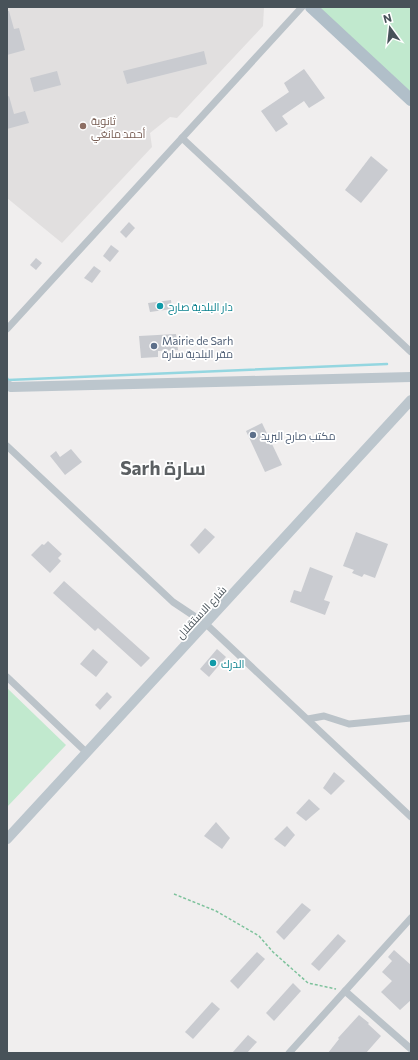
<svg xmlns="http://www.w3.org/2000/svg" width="418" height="1060" viewBox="0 0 418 1060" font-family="Commissioner,Cairo,sans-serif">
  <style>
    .education { fill: #e1dfdf }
    .green { fill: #c1e9ce }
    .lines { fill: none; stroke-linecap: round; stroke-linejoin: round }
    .stream { stroke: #94d6e0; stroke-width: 2.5 }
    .building { fill: #c9cbd0 }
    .path { stroke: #7ec29c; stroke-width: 1.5; stroke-dasharray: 3 2; stroke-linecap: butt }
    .street { stroke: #bbc3c9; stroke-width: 7 }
    .secondary { stroke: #bcc6cd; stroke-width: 10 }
    .primary { stroke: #b1bfc9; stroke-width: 12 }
    .education-dot { fill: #8d6e63; stroke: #fff; stroke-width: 1.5 }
    .culture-dot { fill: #0f9aa8; stroke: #fff; stroke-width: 1.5 }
    .service-dot { fill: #5c6f8a; stroke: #fff; stroke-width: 1.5 }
    .labels { text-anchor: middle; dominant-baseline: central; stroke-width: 3.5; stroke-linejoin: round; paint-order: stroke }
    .education-label { font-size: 11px; fill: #785e54; stroke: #fff; text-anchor: start }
    .culture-label { font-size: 11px; fill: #0d838f; stroke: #fff; text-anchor: start }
    .service-label { font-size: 11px; fill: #4e5e75; stroke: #fff; text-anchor: start }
    .street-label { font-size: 11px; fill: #485259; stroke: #fff }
    .town-label { font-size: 19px; font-weight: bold; fill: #5b5f62; stroke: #fff }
  </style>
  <rect width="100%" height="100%" fill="#f0eeee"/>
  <path class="education" d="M7,7H264L263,26L177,118L170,117L150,133L152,147L62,243L7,198Z"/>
  <g class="green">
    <path d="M312,7H411V100Z"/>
    <path d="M7,688L66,745L7,807Z"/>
  </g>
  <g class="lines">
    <path class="stream" d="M7,378L8,380L387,364"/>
  </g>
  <g class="building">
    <path d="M7,11H9L14,29L19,28L25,50L7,55Z"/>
    <path d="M204,51L207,64L127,84L123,71Z"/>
    <path d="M304,69L325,98L309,108L304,101L282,116L288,124L276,132L261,111L289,92L284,83Z"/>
    <path d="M57,71L61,85L34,92L30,78Z"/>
    <path d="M9,96L14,114L25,111L29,123L7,129V97Z"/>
    <path d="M371,156L388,170L361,203L345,190Z"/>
    <path d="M129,222L135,228L126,238L120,232Z"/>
    <path d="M111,245L119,251L110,262L103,256Z"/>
    <path d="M36,258L42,263L36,270L30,265Z"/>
    <path d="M94,266L101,271L92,283L84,278Z"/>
    <path d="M171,300L172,309L150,312L148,303Z"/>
    <path d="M176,334L178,350L158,351V357L141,358L139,336Z"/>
    <path d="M262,423L282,465L265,472L246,431Z"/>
    <path d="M71,449L82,462L65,475L50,456L56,451L60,457Z"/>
    <path d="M205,528L215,537L199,554L190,545Z"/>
    <path d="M356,532L388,544L375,578L364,574L362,577L352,573L354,570L343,566Z"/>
    <path d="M48,541L62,554L58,558L61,561L50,573L31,555L42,544L44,545Z"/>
    <path d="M310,567L333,576L324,600L330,602L325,615L290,602L294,590L301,592Z"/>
    <path d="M64,581L150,658L141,667L98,628L95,631L53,593Z"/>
    <path d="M93,649L108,662L96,677L80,664Z"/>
    <path d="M217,649L226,657L209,677L200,669Z"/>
    <path d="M107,692L112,697L100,710L95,705Z"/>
    <path d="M334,772L345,781L331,795L323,788Z"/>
    <path d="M309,799L320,809L306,821L296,813Z"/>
    <path d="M216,822L230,838L222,849L204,836Z"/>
    <path d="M287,826L295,835L285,847L274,839Z"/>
    <path d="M302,903L311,910L284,940L276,932Z"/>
    <path d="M338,934L346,941L319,971L311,964Z"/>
    <path d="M394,950L411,965V1000L400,1010L381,992L392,981L382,972L392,961L388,957Z"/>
    <path d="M257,952L265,959L238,989L230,981Z"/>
    <path d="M293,983L301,991L274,1021L266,1013Z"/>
    <path d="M212,1002L220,1009L193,1039L185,1032Z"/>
    <path d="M359,1015L369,1023L368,1024L381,1036L366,1053H328L339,1039L338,1038Z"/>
    <path d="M248,1035L257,1042L247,1053H232Z"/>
  </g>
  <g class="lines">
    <path class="path" d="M174,894L216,911L259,936L273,952L308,983L336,989"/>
    <g class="street">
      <path d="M182,138L411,352"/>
      <path d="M7,329L302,7"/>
      <path d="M7,446L173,602L206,624L411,817"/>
      <path d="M7,677L86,752"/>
      <path d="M308,719L324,716L349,724L411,718"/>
      <path d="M345,991L411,1049"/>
      <path d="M289,1053L411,918"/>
    </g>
    <g class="secondary">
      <path d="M7,385L11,387L411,377"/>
      <path d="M7,839L411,400"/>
    </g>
    <path class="primary" d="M311,7L411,100"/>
  </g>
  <circle class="education-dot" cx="83" cy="126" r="4"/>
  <g class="culture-dot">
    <circle cx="160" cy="306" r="4"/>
    <circle cx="213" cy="663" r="4"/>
  </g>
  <g class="service-dot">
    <circle cx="154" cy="346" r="4"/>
    <circle cx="253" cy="435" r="4"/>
  </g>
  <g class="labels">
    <g class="education-label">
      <text x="91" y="120">ثانوية<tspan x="91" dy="13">أحمد مانغي</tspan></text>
    </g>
    <g class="culture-label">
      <text x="168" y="306">دار البلدية صارح</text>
      <text x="221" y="663">الدرك</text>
    </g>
    <g class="service-label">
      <text x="162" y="340">Mairie de Sarh<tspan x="162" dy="13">مقر البلدية سارة</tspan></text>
      <text x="261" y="435">مكتب صارح البريد</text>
    </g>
    <g class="street-label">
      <text transform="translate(201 612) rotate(-47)">شارع الاستقلال</text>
    </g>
    <g class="town-label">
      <text x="163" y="467">Sarh سارة</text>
    </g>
  </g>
  <rect width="418" height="1060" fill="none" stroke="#485259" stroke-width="16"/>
  <g transform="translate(390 28) rotate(345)" stroke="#ffffff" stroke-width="3" paint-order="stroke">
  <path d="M0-3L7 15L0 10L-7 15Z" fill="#485259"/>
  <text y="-6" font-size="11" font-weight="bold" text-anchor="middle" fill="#485259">N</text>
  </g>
</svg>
